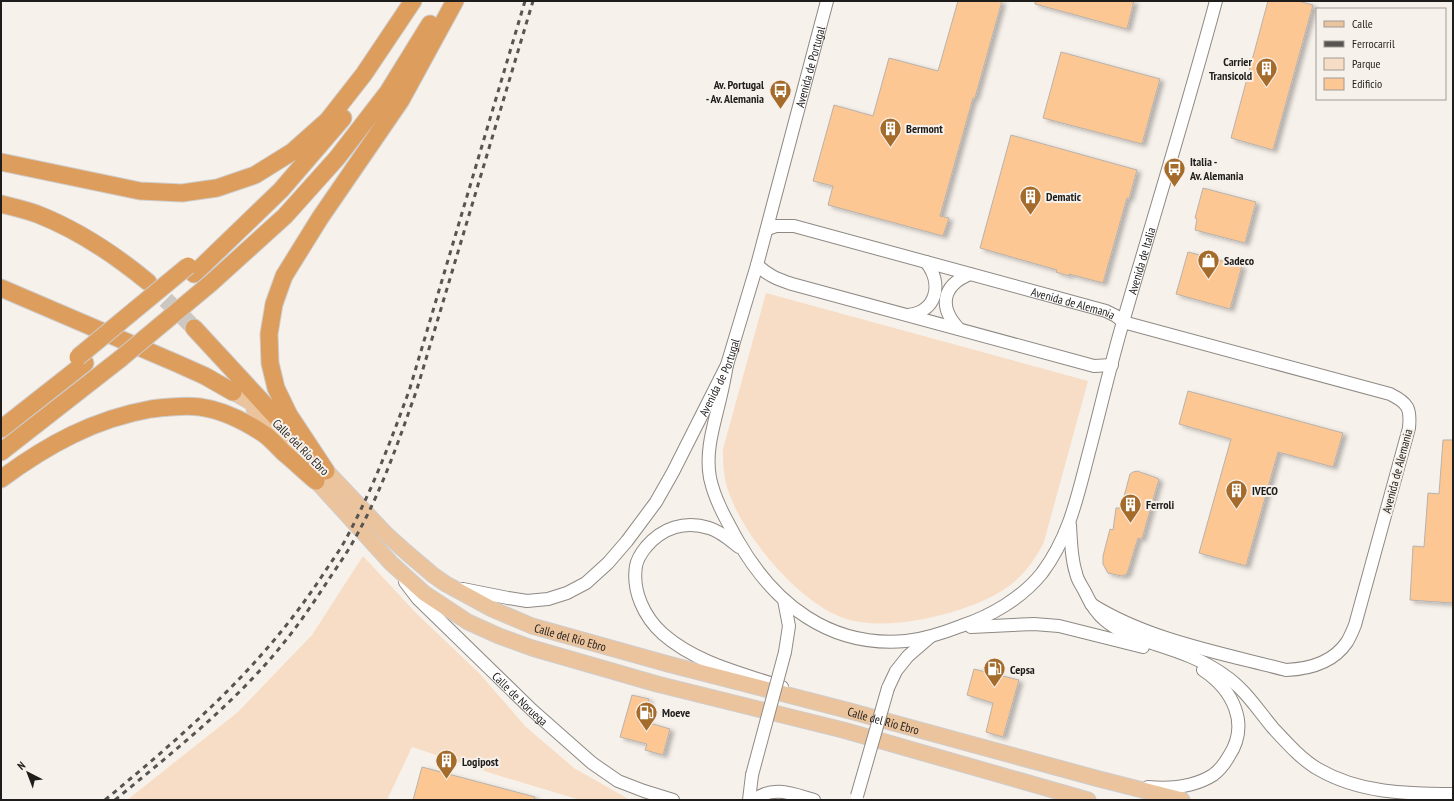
<svg xmlns="http://www.w3.org/2000/svg" width="1454" height="801" viewBox="0 0 1454 801" font-family="'PT Sans Narrow',sans-serif">
  <style>
    .green { fill: #f7ddc5 }
    .building { fill: #fcc793; stroke: #b8b2ad; filter: url(#shadow) }
    .lines { fill: none; stroke-linecap: round; stroke-linejoin: round }
    .highway-tunnel { stroke: #ccc7c1; stroke-width: 17; stroke-dasharray: 17 8; stroke-linecap: butt }
    .minor-casing { stroke: #8f8984; stroke-width: 14 }
    .major-casing { stroke: #cecdcd; stroke-width: 17 }
    .highway-casing { stroke: #cecdcd; stroke-width: 19 }
    .minor { stroke: #fff; stroke-width: 12 }
    .major { stroke: #ebc49d; stroke-width: 15 }
    .highway { stroke: #dd9d5c; stroke-width: 17 }
    .rail { stroke: #575451; stroke-width: 3; stroke-dasharray: 5 5; stroke-linecap: butt }
    .minor-bridge-casing { stroke: #8f8984; stroke-width: 14; stroke-linecap: butt }
    .highway-bridge-casing { stroke: #cecdcd; stroke-width: 19; stroke-linecap: butt }
    .minor-bridge { stroke: #fff; stroke-width: 12 }
    .highway-bridge { stroke: #dd9d5c; stroke-width: 17 }
    .labels { text-anchor: middle; dominant-baseline: central; stroke-width: 4; stroke-linejoin: round; paint-order: stroke }
    .poi-label { font-size: 12px; font-weight: bold; fill: #1f1d1b; stroke: #f7f1eb; text-anchor: start }
    .street-label { font-size: 12px; fill: #1f1d1b; stroke: #f7f1eb }
  </style>
  <defs>
    <filter id="shadow"><feDropShadow dx="4" dy="2.5" stdDeviation="2" flood-color="#0004"/></filter>
  </defs>
  <rect width="100%" height="100%" fill="#f7f1eb"/>
  <g class="green">
    <path d="M766,293L1088,381L1044,542C1036,558 1026,572 1013,583C977,612 891,633 846,619C798,604 735,528 725,479C723,469 723,459 723,449Z"/>
    <path d="M363,556L416,613L479,673L526,727L574,768L630,800H580L497,775L412,747L387,800H127L238,712L312,635Z"/>
  </g>
  <g class="building">
    <path d="M958,1H1002L975,98H973L940,216L949,218L943,236L828,205L833,186L813,181L834,105L873,116L889,58L938,71Z"/>
    <path d="M1035,1H1134L1127,29L1035,4Z"/>
    <path d="M1268,1H1298L1313,5L1273,150L1231,138Z"/>
    <path d="M1061,52L1160,79L1142,144L1043,118Z"/>
    <path d="M1011,135L1137,170L1129,199L1127,198L1103,283L1069,274V276L1056,272L1057,270L980,248Z"/>
    <path d="M1203,188L1256,202L1245,243L1195,230L1197,219L1195,218Z"/>
    <path d="M1188,252L1242,266L1230,309L1176,294Z"/>
    <path d="M1188,391L1343,433L1333,467L1278,452L1246,566L1199,553L1231,439L1179,424Z"/>
    <path d="M1443,440H1453V603L1410,600L1413,546L1424,547L1428,493L1439,494Z"/>
    <path d="M1137,471L1157,478L1159,480L1157,486L1142,539L1138,538L1127,574L1122,576L1108,573L1103,564V556L1110,529L1113,530L1116,508H1121L1130,474L1133,472Z"/>
    <path d="M974,669L1019,680L1003,737L986,732L993,703L967,695Z"/>
    <path d="M632,695L649,699L643,721L670,729L663,755L645,750L647,744L620,737Z"/>
    <path d="M422,767L535,797L534,800H413Z"/>
  </g>
  <g class="lines">
    <path class="highway-tunnel" d="M148,282L194,328"/>
    <defs>
      <g id="minor">
        <path id="s1" d="M767,229L776,226H794L1106,311L1116,316L1123,322L1390,394C1408,403 1411,408 1409,428L1355,625C1353,630 1350,637 1347,642C1333,663 1309,669 1286,670C1221,653 1148,640 1091,604"/>
        <path d="M757,265C769,276 777,279 792,284L1094,366L1112,365"/>
        <path d="M908,315C937,312 943,283 926,262"/>
        <path d="M959,329C939,308 941,286 970,274"/>
        <path id="s2" d="M727,365C725,376 723,387 720,399C714,425 705,451 710,478C715,501 727,521 738,541C774,604 830,648 906,641C925,639 943,633 961,626C991,616 1022,598 1042,573C1069,537 1077,498 1088,456C1100,411 1110,366 1123,322C1154,215 1187,109 1216,1"/>
        <path d="M1070,525C1071,541 1071,558 1076,573C1077,580 1082,586 1085,592C1090,603 1096,613 1106,621C1120,633 1138,638 1155,644C1180,652 1203,660 1224,675C1244,688 1258,710 1273,728C1286,742 1302,760 1318,769C1359,793 1406,794 1453,794"/>
        <path d="M739,547C730,540 720,531 709,528C685,520 662,528 646,547C642,552 637,560 636,566C632,591 644,617 663,634C696,663 741,673 782,687"/>
        <path id="s3" d="M405,582L418,599L532,710L592,763L618,781L644,791L673,800"/>
        <path id="s4" d="M463,589L508,598L527,601L548,599L567,593L586,583L608,563L627,541L656,502L673,472L727,365L757,265L827,1"/>
        <path d="M784,600L789,626L785,652"/>
        <path d="M971,627L1034,624L1059,626L1143,647"/>
        <path d="M888,688L896,671L908,656L930,637"/>
        <path d="M1148,787C1170,789 1194,787 1213,775C1220,770 1225,763 1229,756C1250,724 1233,690 1203,670"/>
        <path d="M749,800L752,775"/>
        <path d="M754,800C773,785 793,794 814,800"/>
      </g>
      <g id="major">
        <path d="M233,392L252,403L268,414"/>
        <path d="M254,409L276,433L290,449"/>
        <path id="s5" d="M318,462L386,534L406,552L433,575L446,584L492,609L532,626L668,664L850,711L1099,779L1182,800"/>
        <path d="M309,473L391,563L424,593L468,622L499,636L532,648L657,684L843,730L1088,800"/>
      </g>
      <g id="highway">
        <path d="M1,162L140,191L182,193L217,188L255,175L292,152L328,120L364,74L413,1"/>
        <path d="M1,204C13,207 26,210 37,214C78,230 114,254 148,282"/>
        <path d="M194,274L281,190L343,118"/>
        <path d="M211,283L285,216L337,158L388,92L430,24"/>
        <path d="M1,288L176,363L205,376L233,392"/>
        <path d="M194,328L292,434"/>
        <path d="M1,429L85,363"/>
        <path d="M1,452L120,359"/>
        <path d="M326,471L289,415L276,388L270,363L269,334L274,304L284,276L320,218L401,100L455,1"/>
        <path d="M1,479C47,445 94,419 151,409C167,407 184,405 200,407C222,410 246,422 264,434C271,439 278,447 284,453C295,462 305,472 316,481"/>
      </g>
    </defs>
    <use href="#minor" class="minor-casing"/>
    <use href="#major" class="major-casing"/>
    <use href="#highway" class="highway-casing"/>
    <use href="#minor" class="minor"/>
    <use href="#major" class="major"/>
    <use href="#highway" class="highway"/>
    <g class="rail">
      <path d="M105,800C188,731 262,667 322,576C331,562 341,549 348,535C373,488 392,438 410,388L525,1"/>
      <path d="M115,800C173,752 234,704 282,645C300,623 316,599 331,576C339,564 347,553 354,540C381,493 399,440 417,389L533,1"/>
    </g>
    <defs>
      <g id="minor-bridge">
        <path d="M752,775L785,652"/>
        <path d="M857,796L888,688"/>
      </g>
      <g id="highway-bridge">
        <path d="M78,357L188,266"/>
        <path d="M120,359L211,283"/>
      </g>
    </defs>
    <use href="#minor-bridge" class="minor-bridge-casing"/>
    <use href="#highway-bridge" class="highway-bridge-casing"/>
    <use href="#minor-bridge" class="minor-bridge"/>
    <use href="#highway-bridge" class="highway-bridge"/>
  </g>
  <defs>
    <symbol id="building-pin" viewBox="-11 -11 22 30"><path d="M0 17L-7.5 6A9.5 9.5 0 1 1 7.5 6Z" fill="#a56b2b" stroke="#f7f1eb"/><path d="M-4-6H4V6H1V3H-1V6H-4ZM-2.5-4.3h1.7v1.8h-1.7ZM.8-4.3h1.7v1.8H.8ZM-2.5-1h1.7V.8h-1.7ZM.8-1h1.7V.8H.8Z" fill="#fff"/></symbol>
    <symbol id="bus-pin" viewBox="-11 -11 22 30"><path d="M0 17L-7.5 6A9.5 9.5 0 1 1 7.5 6Z" fill="#a56b2b" stroke="#f7f1eb"/><path d="M-5-6H5V4H4V6H2V4H-2V6H-4V4H-5ZM-3.5-4V0h7V-4ZM-3.5 1.2v1.5H-2V1.2ZM2 1.2v1.5H3.5V1.2Z" fill="#fff"/></symbol>
    <symbol id="shop-pin" viewBox="-11 -11 22 30"><path d="M0 17L-7.5 6A9.5 9.5 0 1 1 7.5 6Z" fill="#a56b2b" stroke="#f7f1eb"/><path d="M-5-2.5h2.3a2.7 3.5 0 0 1 5.4 0H5L5.5 6h-11ZM-1.5-2.5h3a1.5 2.3 0 0 0-3 0Z" fill="#fff"/></symbol>
    <symbol id="fuel-pin" viewBox="-11 -11 22 30"><path d="M0 17L-7.5 6A9.5 9.5 0 1 1 7.5 6Z" fill="#a56b2b" stroke="#f7f1eb"/><path d="M-5.5-6h7V0h2V4h1.3V-2.5L3-4.5l.8-.8L6-3V5H2.5V1h-1V6h-7ZM-4.2-4.7v3.2H.2V-4.7Z" fill="#fff"/></symbol>
  </defs>
  <g fill-rule="evenodd">
    <use href="#building-pin" x="1254" y="56" width="25" height="34"/>
    <use href="#bus-pin" x="768" y="78" width="25" height="34"/>
    <use href="#building-pin" x="878" y="116" width="25" height="34"/>
    <use href="#bus-pin" x="1162" y="156" width="25" height="34"/>
    <use href="#building-pin" x="1018" y="184" width="25" height="34"/>
    <use href="#shop-pin" x="1196" y="248" width="25" height="34"/>
    <use href="#building-pin" x="1224" y="478" width="25" height="34"/>
    <use href="#building-pin" x="1118" y="492" width="25" height="34"/>
    <use href="#fuel-pin" x="982" y="656" width="25" height="34"/>
    <use href="#fuel-pin" x="634" y="700" width="25" height="34"/>
    <use href="#building-pin" x="434" y="748" width="25" height="34"/>
  </g>
  <g class="labels">
    <g class="poi-label">
      <text x="1252" y="61" text-anchor="end">Carrier<tspan x="1252" dy="14">Transicold</tspan></text>
      <text x="764" y="84" text-anchor="end">Av. Portugal<tspan x="764" dy="14">- Av. Alemania</tspan></text>
      <text x="906" y="128">Bermont</text>
      <text x="1190" y="161">Italia -<tspan x="1190" dy="14">Av. Alemania</tspan></text>
      <text x="1046" y="196">Dematic</text>
      <text x="1224" y="260">Sadeco</text>
      <text x="1252" y="490">IVECO</text>
      <text x="1146" y="504">Ferroli</text>
      <text x="1010" y="669">Cepsa</text>
      <text x="662" y="712">Moeve</text>
      <text x="462" y="761">Logipost</text>
    </g>
    <g class="street-label">
      <text stroke="none"><textPath href="#s4" startOffset="699">Avenida de Portugal</textPath></text>
      <text stroke="none"><textPath href="#s2" startOffset="876">Avenida de Italia</textPath></text>
      <text stroke="none"><textPath href="#s1" startOffset="317">Avenida de Alemania</textPath></text>
      <text stroke="none"><textPath href="#s4" startOffset="375">Avenida de Portugal</textPath></text>
      <text transform="translate(301 447) rotate(45)">Calle del Río Ebro</text>
      <text transform="translate(1397 471) rotate(-75)">Avenida de Alemania</text>
      <text stroke="none"><textPath href="#s5" startOffset="313">Calle del Río Ebro</textPath></text>
      <text stroke="none"><textPath href="#s3" startOffset="164">Calle de Noruega</textPath></text>
      <text stroke="none"><textPath href="#s5" startOffset="637">Calle del Río Ebro</textPath></text>
    </g>
  </g>
  <rect width="1454" height="801" fill="none" stroke="#1f1d1b" stroke-width="4"/>
  <rect x="1316" y="8" width="130" height="92" fill="#f7f1eb" stroke="#a19c98"/>
  <rect x="1324" y="21" width="20" height="6" fill="#ebc49d" stroke="#a19c98"/>
  <text x="1352" y="28" font-size="12" fill="#1f1d1b">Calle</text>
  <rect x="1324" y="41" width="20" height="6" fill="#575451" stroke="#a19c98"/>
  <text x="1352" y="48" font-size="12" fill="#1f1d1b">Ferrocarril</text>
  <rect x="1324" y="58" width="20" height="12" fill="#f7ddc5" stroke="#a19c98"/>
  <text x="1352" y="68" font-size="12" fill="#1f1d1b">Parque</text>
  <rect x="1324" y="78" width="20" height="12" fill="#fcc793" stroke="#a19c98"/>
  <text x="1352" y="88" font-size="12" fill="#1f1d1b">Edificio</text>
  <g transform="translate(28 773) rotate(318)" stroke="#f7f1eb" stroke-width="3" paint-order="stroke">
  <path d="M0-3L7 15L0 10L-7 15Z" fill="#1f1d1b"/>
  <text y="-6" font-size="11" font-weight="bold" text-anchor="middle" fill="#1f1d1b">N</text>
  </g>
</svg>
